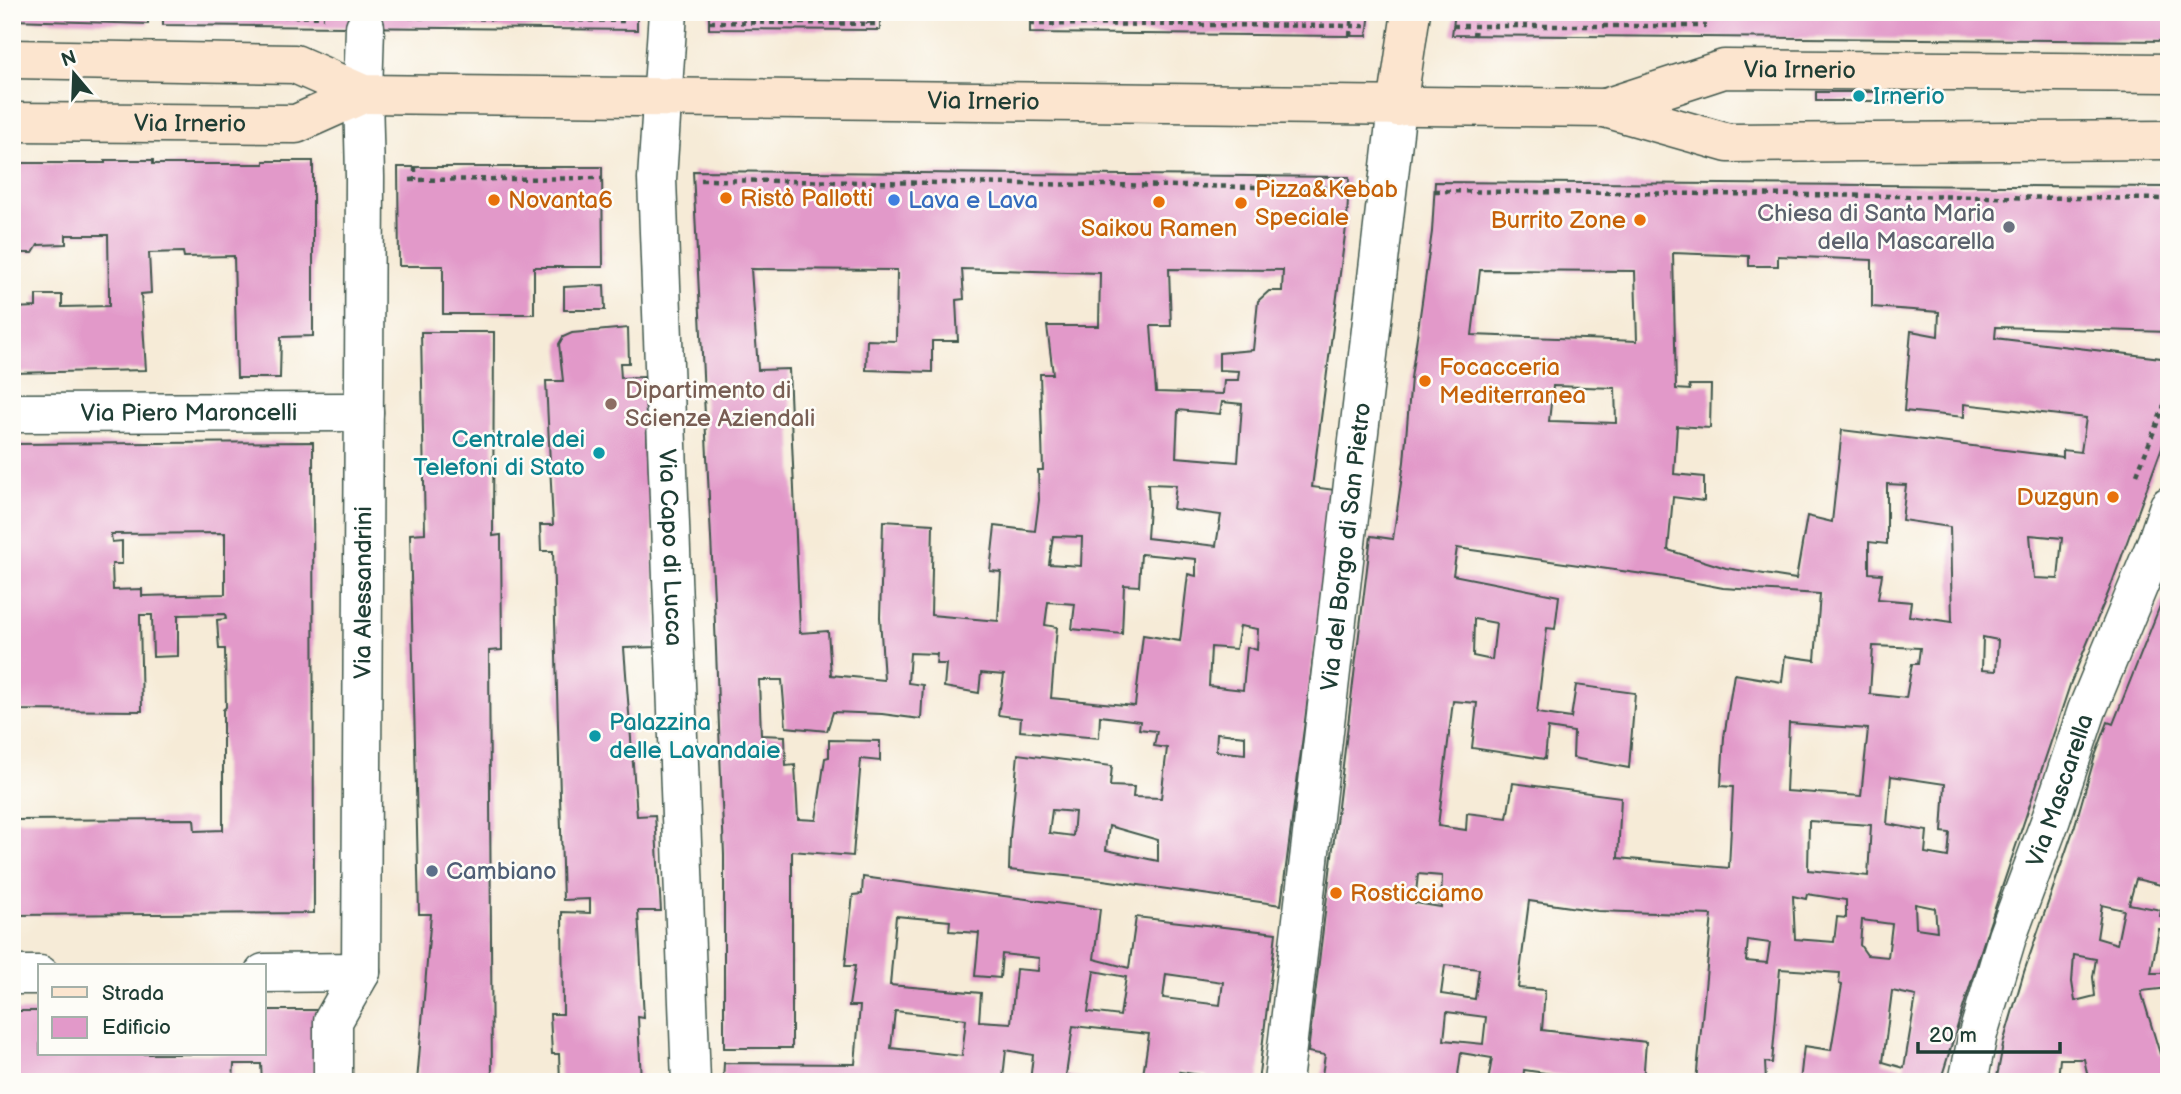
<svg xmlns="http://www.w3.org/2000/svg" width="2181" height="1094" viewBox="0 0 2181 1094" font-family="'Balsamiq Sans',sans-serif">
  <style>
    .building { fill: #e299c9; fill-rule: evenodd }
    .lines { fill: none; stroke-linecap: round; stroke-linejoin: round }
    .street-casing { stroke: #3f574c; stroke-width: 41 }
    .secondary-casing { stroke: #3f574c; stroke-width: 41 }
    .path { stroke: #3f574c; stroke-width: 4.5; stroke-dasharray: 5 5; stroke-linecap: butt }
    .street { stroke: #fff; stroke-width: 38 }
    .secondary { stroke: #fce5cf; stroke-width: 38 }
    .culture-dot { fill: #0f9aa8; stroke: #fdfcf7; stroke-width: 2.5 }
    .food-dot { fill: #e8710a; stroke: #fdfcf7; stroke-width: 2.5 }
    .shop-dot { fill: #3f7fe0; stroke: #fdfcf7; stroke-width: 2.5 }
    .worship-dot { fill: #6b7280; stroke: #fdfcf7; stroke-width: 2.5 }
    .education-dot { fill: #8d6e63; stroke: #fdfcf7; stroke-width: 2.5 }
    .service-dot { fill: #5c6f8a; stroke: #fdfcf7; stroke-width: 2.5 }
    .labels { text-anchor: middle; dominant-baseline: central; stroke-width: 5; stroke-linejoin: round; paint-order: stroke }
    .street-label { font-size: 24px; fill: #1f3d34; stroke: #fdfcf7 }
    .culture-label { font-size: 24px; fill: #0d838f; stroke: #fdfcf7; text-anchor: start }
    .food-label { font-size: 24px; fill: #c56008; stroke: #fdfcf7; text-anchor: start }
    .shop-label { font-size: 24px; fill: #366cbe; stroke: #fdfcf7; text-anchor: start }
    .worship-label { font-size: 24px; fill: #5b616d; stroke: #fdfcf7; text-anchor: end }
    .education-label { font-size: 24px; fill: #785e54; stroke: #fdfcf7; text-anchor: start }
    .service-label { font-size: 24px; fill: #4e5e75; stroke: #fdfcf7; text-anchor: start }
  </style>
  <rect width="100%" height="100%" fill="#fdfcf7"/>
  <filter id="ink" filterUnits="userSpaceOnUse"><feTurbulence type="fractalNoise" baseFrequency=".0143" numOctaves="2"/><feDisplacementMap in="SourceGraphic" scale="14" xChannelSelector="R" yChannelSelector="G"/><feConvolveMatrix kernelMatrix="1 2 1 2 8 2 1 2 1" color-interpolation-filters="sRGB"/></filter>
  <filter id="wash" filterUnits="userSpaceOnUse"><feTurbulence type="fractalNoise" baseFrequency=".00686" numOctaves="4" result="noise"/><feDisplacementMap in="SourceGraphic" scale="28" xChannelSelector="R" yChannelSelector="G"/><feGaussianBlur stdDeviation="1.57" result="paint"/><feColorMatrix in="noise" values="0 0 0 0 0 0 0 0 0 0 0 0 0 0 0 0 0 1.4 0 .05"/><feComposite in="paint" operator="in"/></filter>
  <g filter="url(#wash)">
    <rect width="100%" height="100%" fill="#f6ebd7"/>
    <g id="blocks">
      <g class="building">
        <path d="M12,12H148V24L12,20Z"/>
        <path d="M163,12H637V30L163,25Z"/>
        <path d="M709,12H880V30L709,29Z"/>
        <path d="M1030,12H1370L1367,36H1350L1030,33Z"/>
        <path d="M1455,12H2169V41L1452,35Z"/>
        <rect x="1816" y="92" width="86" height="9"/>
        <path d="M105,160H153V164H264V161H313V336L281,337L280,378H237L234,256L184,257L183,252L149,253L151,293L141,294L146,370L12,373V308L36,307V295H62V307L109,306V295L108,235H66V244L38,245L33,253H14L12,251V163H105Z"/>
        <path d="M398,167H602L603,267H534V314H443V266H399Z"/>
        <path d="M693,171L1349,177L1347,220L1312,487L1335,490L1281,905L1103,880L1009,870L1010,838L1018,754L1112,766L1110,786L1134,787L1133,797L1161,798L1167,748L1154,746L1157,731L1139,729L1140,721L1100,716L1099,738L1020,731L1021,718L998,715L1004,675L981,673L979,693L944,687L946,664H936L937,654L910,653L908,683L923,685L921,719L882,714L833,712L827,731L786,727L782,680H759L761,735L785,736L786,766L795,765L798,819L816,820L825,758L829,757V740L880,741V761L861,759L853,856L792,851V1048H724V855L714,599ZM751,269L897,270L896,341L867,340L866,370L932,372V341H958L956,300L964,299L962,269L1100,273L1099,326H1047L1053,374H1040L1043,470H1038L1039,500L1035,531L995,526L990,571L1001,572L998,621L931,615L933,524L883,521L880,617L884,680L831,675L828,631L800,633L789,369L758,370ZM1169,269L1283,270L1282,291H1269L1258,301L1253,350L1219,353V370L1239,371L1238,380H1224L1223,394L1156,392L1151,326H1171ZM1222,402L1242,404L1238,462L1176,457L1178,410L1220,414ZM1148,484L1176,485L1173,509L1221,515L1216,546L1147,538L1149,507ZM1053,536L1082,537L1081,566L1049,564ZM1141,554L1196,559V576L1188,574L1180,641L1143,635L1135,706L1051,698L1057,627L1045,625L1048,602L1075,604L1072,629L1122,634L1124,585L1139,586ZM1240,626L1258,629L1257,650L1247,647L1243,690L1209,686L1211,647L1236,649ZM1217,733L1245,736V754L1216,751ZM1052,810L1075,812L1073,836L1049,833ZM1109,826L1158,840V861L1106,850Z"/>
        <path d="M1435,182L2169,187V332L1996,327L1995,338L2169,359V428L2109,591L2071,682L1985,938L1940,1082H1800L1804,1046L1831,1050L1842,985L1839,984L1840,973L1780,969L1772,1063L1765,1062L1766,1082H1696L1712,915L1598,911L1529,901L1518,988L1545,990L1542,1030L1646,1042L1643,1082H1572L1573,1077L1524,1070L1523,1082H1488L1492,1058L1461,1053L1457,1082H1321L1325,1055L1308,1052L1371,536L1393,539L1404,462L1411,378L1432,232ZM1673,253L1749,256V266H1778V256L1872,260V307L1939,312L1938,336L1911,331L1904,411L1964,417V404L2086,418L2081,452L2063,450V457L1842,430L1832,522L1807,516L1796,579L1726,568L1668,550L1673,497L1704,501V477L1674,474L1677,426L1710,428L1711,385H1689L1690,390L1676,389ZM1480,270L1635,271L1637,341L1472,335ZM1553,386L1615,388L1616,423L1549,421ZM1887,484L1906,485L1902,520L1950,527L1952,622L1909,616L1911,602L1878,599L1882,574L1869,573V542L1887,544ZM2030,535L2062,538L2058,579L2034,578ZM1457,548L1665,577L1723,588L1820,594L1815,660L1785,656L1782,682L1734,674L1724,737L1721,786L1733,787L1729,868L1618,858L1621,797L1513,783L1507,818L1467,813L1466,830L1438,826L1453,701L1477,703L1472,748L1545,759L1548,728L1574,732L1573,758L1629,768L1635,693L1576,685L1571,718L1537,713L1547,628L1555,629L1559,596L1453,575ZM1474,619L1496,623L1492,660L1473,656ZM1983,637L1998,640L1996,671L1982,670ZM1873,646L1920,648L1918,664H1912L1906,698L1870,694ZM1789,723L1868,729L1861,796L1786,791ZM1891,776L1945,784L1942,832L1950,833L1948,857L1925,853L1927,831L1887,824ZM1809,821L1871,825L1868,876L1808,870ZM1418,874L1442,876L1441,907L1415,903ZM1807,894L1846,900V918L1837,917L1834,942L1795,939L1793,896L1806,899ZM1915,904L1935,908L1937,931L1916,928ZM1862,920L1892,924L1888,957L1867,955L1860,945ZM1748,940L1770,943L1767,963L1746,961ZM1445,965L1479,969L1475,999L1441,994ZM1892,991L1916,996L1904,1068L1883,1062ZM1447,1012L1486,1017L1483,1044L1444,1040Z"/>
        <path d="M604,285L605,310H564V287Z"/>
        <path d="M628,328L629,363H620L621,378L644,377L658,647L624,648L637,816L655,815L661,911H638L644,1018L638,1017L641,1082H560L559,1054H552L550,1014H563L562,912L590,913V899L563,900L553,551H541L540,525H553L546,381H563L559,344L563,337L572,333Z"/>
        <path d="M421,332H494L493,536L501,535L502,650L489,651L492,1082H417L431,914H419L410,534L425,533Z"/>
        <path d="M313,442L314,913L12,915V820L194,819L195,831L223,830V710L226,707L225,649H219L217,620L226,619L225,614L178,615V656L153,657L152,615H140V618L142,711L12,710V444ZM225,533V594L142,596V589L113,590L112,564H122V541L112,542L111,534Z"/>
        <path d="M2169,583V887L2136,879L2129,904L2161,910L2160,916L2169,917V931L2159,929L2151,973H2169V988L2141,991L2160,1054L2167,1053L2169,1082H2089L2084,1059H2060L2058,1079H2069V1082H1996L2004,1040L2024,972L2075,825L2095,756L2108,722L2113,724ZM2102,905L2124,910L2117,944L2097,938ZM2074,955L2096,959L2093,977L2095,996L2075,1001L2072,982Z"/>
        <path d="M863,877L1100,909L1094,959L1129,968L1136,917L1276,933L1258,1082H1206L1207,1076L1180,1072L1179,1082H1142L1149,1034L1073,1026L1066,1075L1102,1082H1030L1033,1055L1006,1050L1003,1078L1018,1080V1082H723L724,1063L855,1064L860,1006H849L855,966H845L853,895L862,894ZM896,916L950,921L949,931L979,933L975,976L1000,978L1002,954L1039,958L1038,971L1016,969L1011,1023L979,1021L981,993L890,985ZM1094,971L1126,977L1120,1016L1088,1012ZM1166,974L1223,982L1220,1005L1163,998ZM895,1011L966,1019L962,1056L891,1048Z"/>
        <path d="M264,1010H316L314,1082H262L261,1064H234L233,1082H12V1011H40V1054H264Z"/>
      </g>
    </g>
  </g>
  <g filter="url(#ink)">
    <use href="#blocks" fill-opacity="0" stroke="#3f574c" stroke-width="2"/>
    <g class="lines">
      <defs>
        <g id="street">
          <path id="s1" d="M668,12L657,179L691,1082"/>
          <path id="s2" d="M12,413L364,412"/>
          <path d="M264,973L361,972"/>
          <path d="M12,975H40"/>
          <path id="s3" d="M333,1082V1021L361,972L365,177L363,94L365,27"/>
          <path id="s4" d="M1283,1082L1397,107"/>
          <path id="s5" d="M1968,1082L1978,1034L2007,937L2051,819L2087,710L2157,541L2169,506"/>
        </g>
        <g id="secondary">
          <path id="s6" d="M12,59L295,64L363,94L1605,108L1728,143L2169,140"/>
          <path d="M1397,107L1411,12"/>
          <path id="s7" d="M1605,108L1724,69L2169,73"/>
          <path id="s8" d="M12,122L296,124L363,94"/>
        </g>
      </defs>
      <use href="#street" class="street-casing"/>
      <use href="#secondary" class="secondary-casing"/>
      <g class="path">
        <path d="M867,12L868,24"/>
        <path d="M163,13L324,17"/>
        <path d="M409,17L625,21"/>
        <path d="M710,22L880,24"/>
        <path d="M1030,24L1365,26"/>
        <path d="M1453,26H1706"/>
        <path d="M1350,36L1352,12"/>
        <path d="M1474,36L1475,26"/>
        <path d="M415,167V180"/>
        <path d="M410,180L602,178"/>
        <path d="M701,180L1343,188"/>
        <path d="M1330,187L1331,178"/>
        <path d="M1435,191L2169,199"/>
        <path d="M2137,474L2169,393"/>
      </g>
      <use href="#street" class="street"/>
      <use href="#secondary" class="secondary"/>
    </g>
  </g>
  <g class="culture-dot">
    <circle cx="1859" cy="96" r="7"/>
    <circle cx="599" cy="453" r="7"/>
    <circle cx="595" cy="736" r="7"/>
  </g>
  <g class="food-dot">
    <circle cx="726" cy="198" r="7"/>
    <circle cx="494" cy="200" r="7"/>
    <circle cx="1159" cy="202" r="7"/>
    <circle cx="1241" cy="203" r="7"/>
    <circle cx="1640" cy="220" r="7"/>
    <circle cx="1425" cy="381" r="7"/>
    <circle cx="2113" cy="497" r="7"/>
    <circle cx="1336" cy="893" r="7"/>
  </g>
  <circle class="shop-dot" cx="894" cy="200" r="7"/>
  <circle class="worship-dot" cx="2009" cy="227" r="7"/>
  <circle class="education-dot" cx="611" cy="404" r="7"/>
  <circle class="service-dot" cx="432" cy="871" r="7"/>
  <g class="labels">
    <g class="street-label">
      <text stroke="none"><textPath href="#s7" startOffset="201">Via Irnerio</textPath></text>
      <text stroke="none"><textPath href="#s6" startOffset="978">Via Irnerio</textPath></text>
      <text stroke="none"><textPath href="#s8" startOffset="178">Via Irnerio</textPath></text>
      <text stroke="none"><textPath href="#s2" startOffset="177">Via Piero Maroncelli</textPath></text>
      <text stroke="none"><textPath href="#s1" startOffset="536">Via Capo di Lucca</textPath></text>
      <text stroke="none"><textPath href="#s4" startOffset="539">Via del Borgo di San Pietro</textPath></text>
      <text stroke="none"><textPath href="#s3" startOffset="497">Via Alessandrini</textPath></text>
      <text stroke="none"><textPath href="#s5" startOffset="306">Via Mascarella</textPath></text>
    </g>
    <g class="culture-label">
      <text x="1873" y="96">Irnerio</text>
      <text x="585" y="439" text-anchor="end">Centrale dei<tspan x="585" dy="28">Telefoni di Stato</tspan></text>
      <text x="609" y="722">Palazzina<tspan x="609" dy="28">delle Lavandaie</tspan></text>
    </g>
    <g class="food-label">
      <text x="1255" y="189">Pizza&amp;Kebab<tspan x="1255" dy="28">Speciale</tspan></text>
      <text x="740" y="198">Ristò Pallotti</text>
      <text x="508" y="200">Novanta6</text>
      <text x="1626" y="220" text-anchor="end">Burrito Zone</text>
      <text x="1159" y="228" text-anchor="middle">Saikou Ramen</text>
      <text x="1439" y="367">Focacceria<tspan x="1439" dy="28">Mediterranea</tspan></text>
      <text x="2099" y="497" text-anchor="end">Duzgun</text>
      <text x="1350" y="893">Rosticciamo</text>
    </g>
    <g class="shop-label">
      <text x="908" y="200">Lava e Lava</text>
    </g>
    <g class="worship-label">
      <text x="1995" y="213">Chiesa di Santa Maria<tspan x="1995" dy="28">della Mascarella</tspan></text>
    </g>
    <g class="education-label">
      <text x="625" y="390">Dipartimento di<tspan x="625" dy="28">Scienze Aziendali</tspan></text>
    </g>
    <g class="service-label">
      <text x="446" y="871">Cambiano</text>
    </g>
  </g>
  <rect width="2181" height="1094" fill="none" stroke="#fdfcf7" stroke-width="42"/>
  <rect x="38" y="964" width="228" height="91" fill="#fdfcf7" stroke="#a4b0a9" stroke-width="2"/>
  <rect x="52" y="987" width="35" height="10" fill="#fce5cf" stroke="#a4b0a9" stroke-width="2"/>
  <text x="102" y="1000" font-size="21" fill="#1f3d34">Strada</text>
  <rect x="52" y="1017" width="35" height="21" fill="#e299c9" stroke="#a4b0a9" stroke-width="2"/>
  <text x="102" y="1034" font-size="21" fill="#1f3d34">Edificio</text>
  <g transform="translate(74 74) rotate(341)" stroke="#fdfcf7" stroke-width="5" paint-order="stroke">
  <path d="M0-5L12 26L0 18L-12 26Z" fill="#1f3d34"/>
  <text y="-10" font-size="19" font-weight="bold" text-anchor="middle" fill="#1f3d34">N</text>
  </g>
  <path d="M1918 1042v10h142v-10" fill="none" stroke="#1f3d34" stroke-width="3.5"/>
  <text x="1929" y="1042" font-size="21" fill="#1f3d34" stroke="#fdfcf7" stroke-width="5" paint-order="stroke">20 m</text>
</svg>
